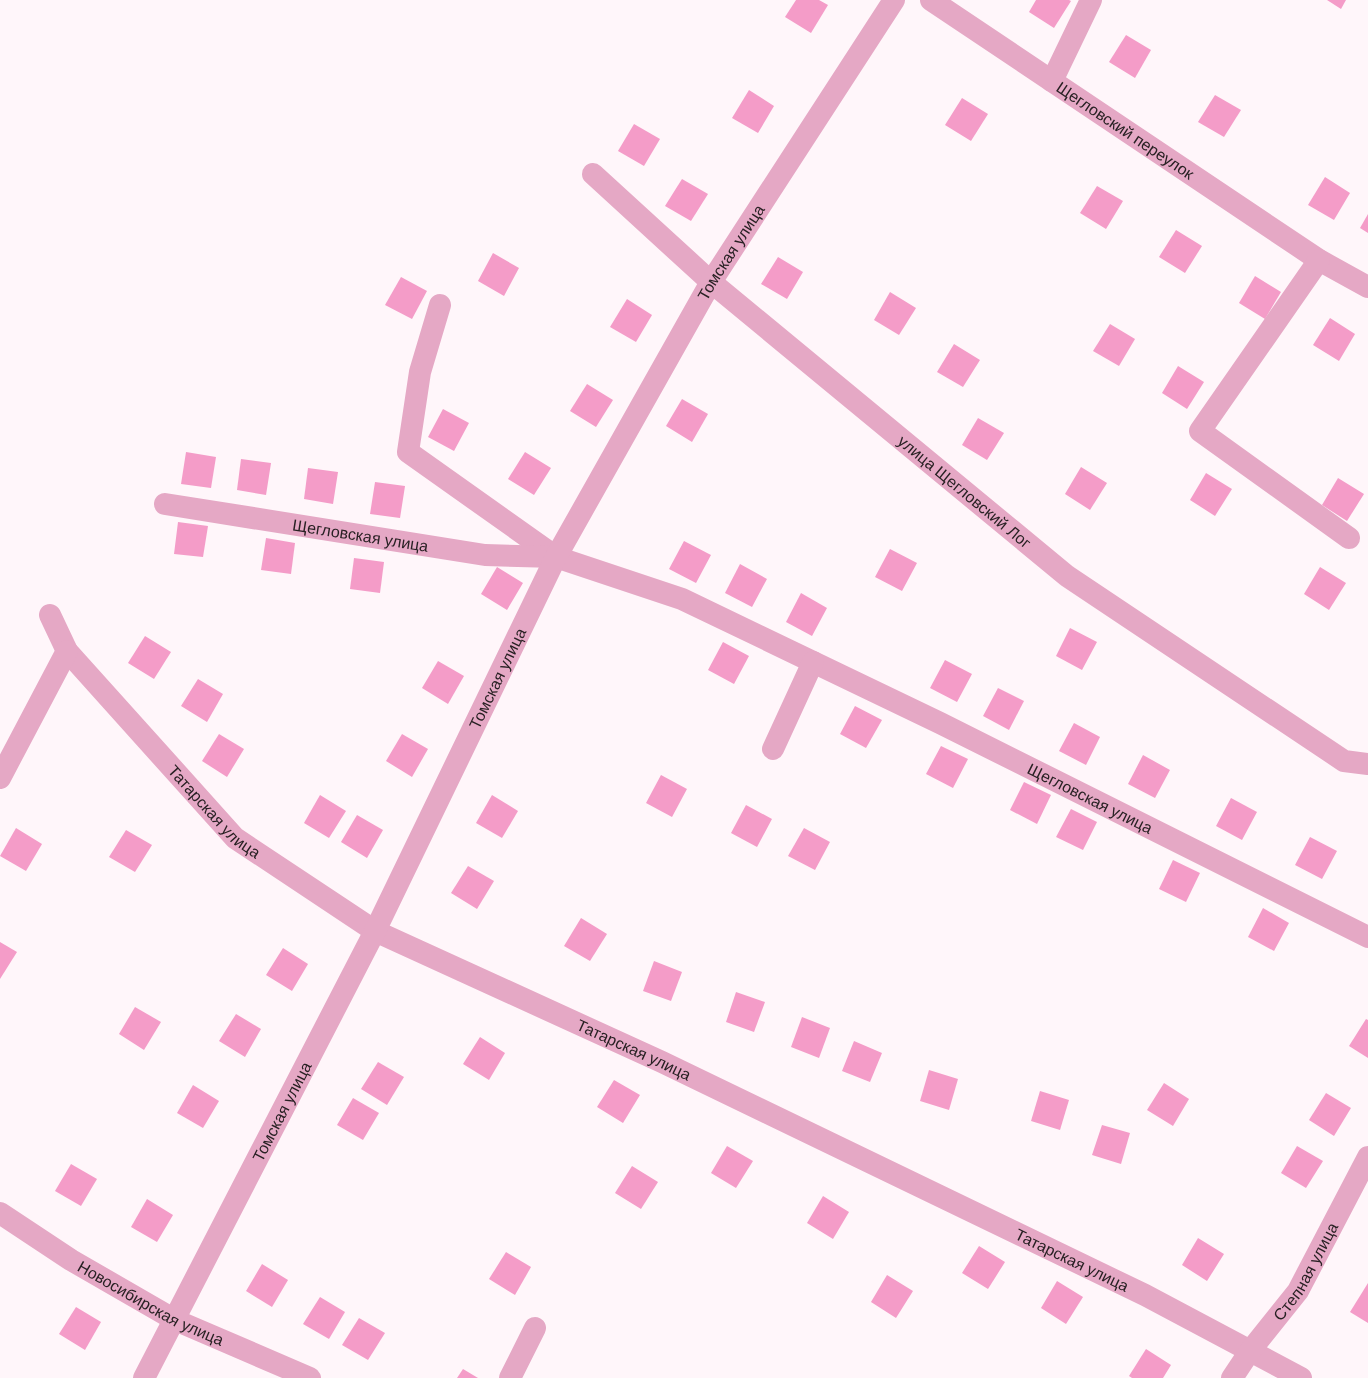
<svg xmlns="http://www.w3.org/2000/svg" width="1368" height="1378" viewBox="0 0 1368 1378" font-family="'DM Sans',sans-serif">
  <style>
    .building { fill: #f49cc8 }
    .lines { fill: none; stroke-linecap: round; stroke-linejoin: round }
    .minor { stroke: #e5a8c5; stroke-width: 22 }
    .labels { text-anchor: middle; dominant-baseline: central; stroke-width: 4.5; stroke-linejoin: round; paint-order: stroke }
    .street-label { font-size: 16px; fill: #292124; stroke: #fff }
  </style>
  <rect width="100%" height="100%" fill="#fff6fa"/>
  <g class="building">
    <path d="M796,0H819L828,5L811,33L785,17Z"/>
    <path d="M1036,0H1069L1071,1L1054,28L1029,12Z"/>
    <path d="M1327,0H1346L1341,9Z"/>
    <path d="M1126,35L1151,50L1135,78L1109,62Z"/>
    <path d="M749,90L774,106L758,133L732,118Z"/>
    <path d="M1215,95L1241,110L1224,137L1198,122Z"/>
    <path d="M962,98L988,114L971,141L945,125Z"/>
    <path d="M634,124L660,139L644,166L618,151Z"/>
    <path d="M1325,177L1350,193L1334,220L1308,205Z"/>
    <path d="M682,179L708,194L691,221L665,206Z"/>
    <path d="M1097,186L1123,201L1106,229L1080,213Z"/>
    <path d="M1368,214V233L1360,228Z"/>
    <path d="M1176,230L1202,246L1185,273L1159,257Z"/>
    <path d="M493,253L519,268L504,296L478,281Z"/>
    <path d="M778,257L803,272L787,299L761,284Z"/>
    <path d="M1255,276L1281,292L1265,319L1239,303Z"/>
    <path d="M401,277L427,291L412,319L385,305Z"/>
    <path d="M890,292L916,308L899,335L874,320Z"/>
    <path d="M627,299L652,315L636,342L610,327Z"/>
    <path d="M1330,318L1355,334L1339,361L1313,345Z"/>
    <path d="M1110,324L1135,339L1119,366L1093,351Z"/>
    <path d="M954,344L980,360L963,387L937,372Z"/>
    <path d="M1178,366L1204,382L1187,409L1162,393Z"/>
    <path d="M587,384L613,400L596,427L570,411Z"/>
    <path d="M682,399L708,414L692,442L666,426Z"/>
    <path d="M443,409L469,423L454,451L428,437Z"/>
    <path d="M978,418L1004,433L987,460L962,445Z"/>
    <path d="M186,452L216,457L211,488L181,484Z"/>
    <path d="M525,452L551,468L534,495L508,479Z"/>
    <path d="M241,459L271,463L266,495L237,490Z"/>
    <path d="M1081,467L1107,483L1090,510L1065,494Z"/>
    <path d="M308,468L338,472L333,504L304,499Z"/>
    <path d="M1206,473L1232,489L1215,516L1190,500Z"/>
    <path d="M1338,478L1364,494L1347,521L1322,505Z"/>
    <path d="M375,482L405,486L400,518L370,514Z"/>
    <path d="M178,522L208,526L203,557L174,554Z"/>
    <path d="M266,538L295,543L291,574L261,570Z"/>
    <path d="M684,541L711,555L696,583L669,569Z"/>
    <path d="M890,549L917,563L902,591L875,577Z"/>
    <path d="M354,558L384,562L380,593L350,589Z"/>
    <path d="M740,564L767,579L752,607L725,593Z"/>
    <path d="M497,567L523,583L507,610L481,594Z"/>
    <path d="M1320,567L1346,583L1329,610L1304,594Z"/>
    <path d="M801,593L827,608L812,636L786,622Z"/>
    <path d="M1070,628L1097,642L1082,670L1056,656Z"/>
    <path d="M145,636L171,652L154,679L128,663Z"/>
    <path d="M723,642L749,656L734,684L708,670Z"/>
    <path d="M945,660L972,674L957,702L930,688Z"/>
    <path d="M438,661L464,676L448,704L422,688Z"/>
    <path d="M198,679L223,694L207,722L181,706Z"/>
    <path d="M998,688L1024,701L1009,730L983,716Z"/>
    <path d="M855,706L882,720L866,748L840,734Z"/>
    <path d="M1074,723L1100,737L1086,765L1059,751Z"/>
    <path d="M219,734L244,749L227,777L202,761Z"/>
    <path d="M402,734L428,749L412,777L386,761Z"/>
    <path d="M941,746L968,759L953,788L926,774Z"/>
    <path d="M1143,755L1170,770L1155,798L1128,784Z"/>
    <path d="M661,775L687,789L672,817L646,803Z"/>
    <path d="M1024,782L1051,795L1037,824L1010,810Z"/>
    <path d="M320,795L346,811L329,838L304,823Z"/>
    <path d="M492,795L518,811L502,838L476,823Z"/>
    <path d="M1231,798L1257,812L1242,840L1216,826Z"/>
    <path d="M746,805L772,819L757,847L731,833Z"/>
    <path d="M1071,809L1097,822L1083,850L1056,837Z"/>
    <path d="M357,815L383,830L367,858L341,842Z"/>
    <path d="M16,828L42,844L26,871L0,856Z"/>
    <path d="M804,828L830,842L815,870L788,856Z"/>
    <path d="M126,830L152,845L135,872L109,857Z"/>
    <path d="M1310,837L1337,851L1322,879L1295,865Z"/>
    <path d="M1173,860L1200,873L1186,902L1159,889Z"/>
    <path d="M468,866L494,881L477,909L451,893Z"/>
    <path d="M1263,908L1289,923L1274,951L1248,937Z"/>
    <path d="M581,918L607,934L590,961L564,946Z"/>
    <path d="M0,942L17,952L0,979Z"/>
    <path d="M283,948L308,964L292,991L266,975Z"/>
    <path d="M654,961L682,972L671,1001L643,991Z"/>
    <path d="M736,992L765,1002L754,1032L726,1022Z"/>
    <path d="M135,1007L161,1022L144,1050L119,1034Z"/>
    <path d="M236,1014L261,1029L245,1057L219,1041Z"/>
    <path d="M802,1017L830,1028L819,1058L791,1047Z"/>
    <path d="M1366,1019L1368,1020V1058L1349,1046Z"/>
    <path d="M480,1037L505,1053L489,1080L463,1064Z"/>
    <path d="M854,1041L882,1053L870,1082L842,1071Z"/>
    <path d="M378,1062L404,1077L387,1105L361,1089Z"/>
    <path d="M929,1070L958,1079L949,1110L920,1101Z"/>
    <path d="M614,1080L640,1095L623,1123L597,1107Z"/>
    <path d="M1164,1083L1189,1099L1173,1126L1147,1110Z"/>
    <path d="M193,1085L219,1101L203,1128L177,1113Z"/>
    <path d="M1040,1091L1069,1100L1060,1130L1031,1121Z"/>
    <path d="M1326,1093L1351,1108L1334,1136L1309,1120Z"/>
    <path d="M353,1098L379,1113L363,1140L337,1125Z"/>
    <path d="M1102,1125L1130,1133L1121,1164L1092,1155Z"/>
    <path d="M727,1146L753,1161L736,1188L711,1173Z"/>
    <path d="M1297,1146L1323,1161L1306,1188L1281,1173Z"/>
    <path d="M71,1164L97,1179L81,1206L55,1191Z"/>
    <path d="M632,1166L658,1182L641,1209L615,1193Z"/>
    <path d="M823,1196L849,1212L833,1239L807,1223Z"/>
    <path d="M147,1199L173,1215L157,1242L131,1227Z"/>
    <path d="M1198,1238L1224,1254L1207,1281L1182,1265Z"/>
    <path d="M979,1246L1005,1262L988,1289L962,1273Z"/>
    <path d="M506,1252L531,1267L515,1295L489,1279Z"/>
    <path d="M262,1264L288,1280L272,1307L246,1291Z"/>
    <path d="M887,1275L913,1291L896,1318L871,1302Z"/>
    <path d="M1057,1281L1083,1297L1066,1324L1041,1308Z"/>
    <path d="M1368,1283V1323L1350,1312Z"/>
    <path d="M320,1297L345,1312L329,1339L303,1324Z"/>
    <path d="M76,1307L101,1322L85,1350L59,1334Z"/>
    <path d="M359,1318L385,1333L368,1360L342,1345Z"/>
    <path d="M1146,1349L1171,1365L1163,1378H1132L1129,1376Z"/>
    <path d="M463,1369L478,1378H457Z"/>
  </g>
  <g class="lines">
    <g class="minor">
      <path id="s1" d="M931,0L1319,260L1368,287"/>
      <path d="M1052,81L1091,0"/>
      <path id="s2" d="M593,174L711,282L1067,576L1344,761L1368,764"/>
      <path d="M1319,260L1200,431L1349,538"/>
      <path d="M440,305L420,372L408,452L556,557"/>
      <path id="s3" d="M165,504L485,555L556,557L682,599L940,723L1368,937"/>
      <path id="s4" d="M50,615L67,651L235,838L375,931L662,1062L1145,1295L1301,1378"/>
      <path d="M773,749L813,662"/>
      <path d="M0,778L67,651"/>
      <path id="s5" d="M0,1213L71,1260L175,1320L310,1378"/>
      <path id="s6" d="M144,1378L375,931L556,557L711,282L894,0"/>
      <path d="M510,1378L535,1328"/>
      <path id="s7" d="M1232,1378L1250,1351L1298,1291L1368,1157"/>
    </g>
  </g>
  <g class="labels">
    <g class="street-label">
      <text stroke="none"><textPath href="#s1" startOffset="234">Щегловский переулок</textPath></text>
      <text stroke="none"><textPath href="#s6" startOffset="1270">Томская улица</textPath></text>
      <text stroke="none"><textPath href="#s2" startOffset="489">улица Щегловский Лог</textPath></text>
      <text stroke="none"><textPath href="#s3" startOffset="198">Щегловская улица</textPath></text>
      <text stroke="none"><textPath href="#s6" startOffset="784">Томская улица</textPath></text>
      <text stroke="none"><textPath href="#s3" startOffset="982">Щегловская улица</textPath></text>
      <text stroke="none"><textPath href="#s4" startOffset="258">Татарская улица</textPath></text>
      <text stroke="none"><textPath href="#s4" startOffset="744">Татарская улица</textPath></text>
      <text stroke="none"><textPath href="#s6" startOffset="300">Томская улица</textPath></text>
      <text stroke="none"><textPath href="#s4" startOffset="1230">Татарская улица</textPath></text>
      <text stroke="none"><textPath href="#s7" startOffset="130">Степная улица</textPath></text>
      <text stroke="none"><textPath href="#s5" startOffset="176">Новосибирская улица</textPath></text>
    </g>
  </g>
</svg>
